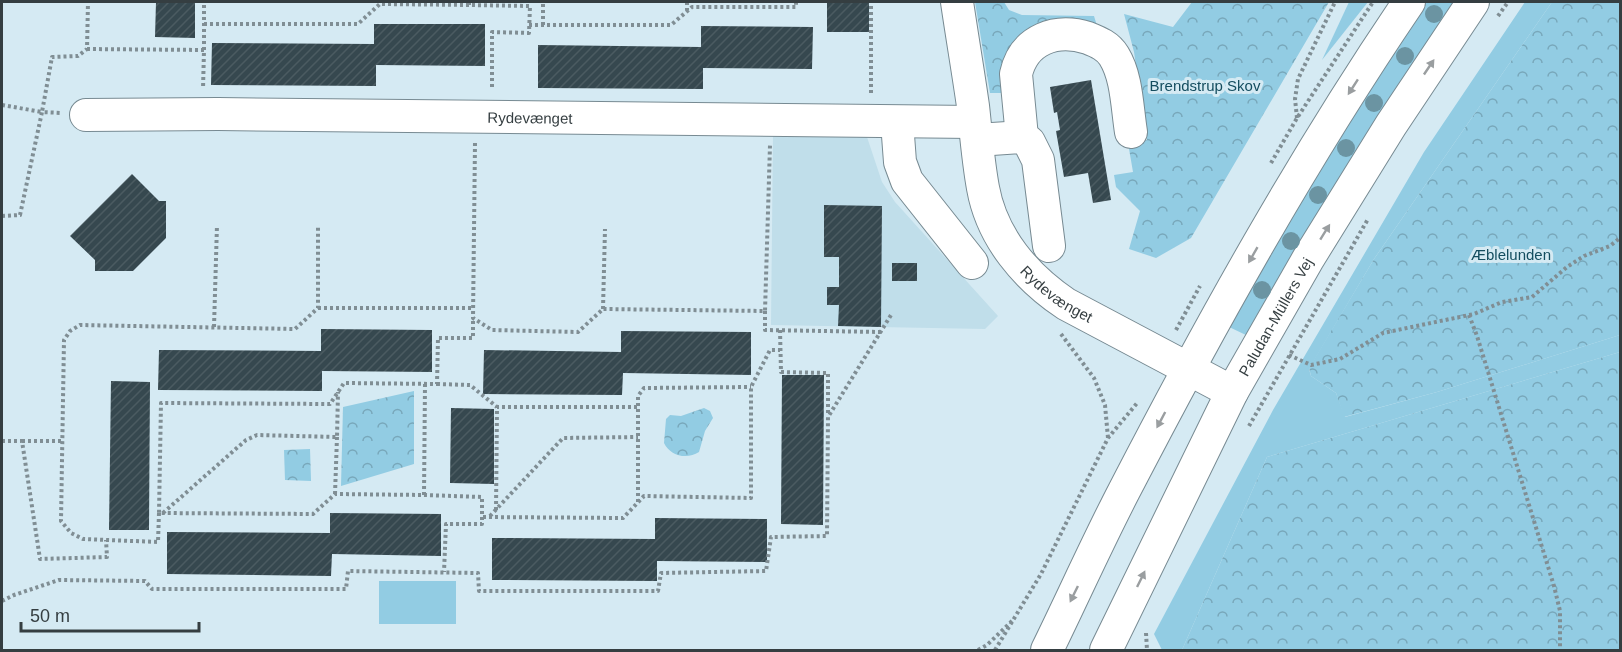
<svg xmlns="http://www.w3.org/2000/svg" width="1622" height="652" viewBox="0 0 1622 652" font-family="Arial,sans-serif">
  <style>
    .built { fill: #c0deea }
    .grass { fill: #92cce3 }
    .forest { fill: url(#forest-crowns) }
    .building { fill: url(#building-hatch) }
    .lines { fill: none; stroke-linecap: round; stroke-linejoin: round }
    .minor-casing { stroke: #778a92; stroke-width: 34 }
    .path { stroke: #808e94; stroke-width: 4; stroke-dasharray: 3 3; stroke-linecap: butt }
    .minor { stroke: #fff; stroke-width: 32 }
    .tree { fill: #6b94a2 }
    .oneway { fill: #9a9ea0 }
    .labels { text-anchor: middle; dominant-baseline: central; stroke-width: 6; stroke-linejoin: round; paint-order: stroke }
    .park-label { font-size: 15px; fill: #144d5f; stroke: #d5eaf3 }
    .street-label { font-size: 15px; fill: #353e41; stroke: #d5eaf3 }
  </style>
  <defs>
    <pattern id="forest-crowns" width="20" height="18" patternUnits="userSpaceOnUse" patternTransform="scale(1.5)"><rect width="20" height="18" fill="#92cce3"/><path d="M2 6a3 3 0 1 1 6 0M12 15a3 3 0 1 1 6 0" fill="none" stroke="#78a7ba"/></pattern>
    <pattern id="building-hatch" width="6" height="6" patternUnits="userSpaceOnUse" patternTransform="scale(1.5)"><rect width="6" height="6" fill="#36484f"/><path d="M-1 1l2-2M0 6l6-6M5 7l2-2" fill="none" stroke="#4b5b61"/></pattern>
  </defs>
  <rect width="100%" height="100%" fill="#d5eaf3"/>
  <path class="built" d="M773,135L867,137L882,182L895,202L998,316L985,329L771,325Z"/>
  <g class="grass">
    <path d="M1349,2H1368L1322,60Z"/>
    <path d="M1427,2H1454C1381,110 1315,223 1248,336L1227,326C1289,215 1355,106 1427,2Z"/>
    <path d="M1525,2H1552L1374,259L1309,369L1311,376L1336,393L1345,417L1437,392L1620,335V352L1267,457L1182,650H1162L1154,634L1273,410L1424,152Z"/>
    <rect x="379" y="581" width="77" height="43"/>
  </g>
  <g class="forest">
    <path d="M975,2H1004L1009,10L1022,15L1094,16L1098,29L1047,30L1009,93H990Z"/>
    <path d="M1192,2H1329L1191,238L1156,258L1129,249L1140,211L1116,187L1114,175L1133,172L1128,143L1147,140L1134,52L1124,14L1173,27Z"/>
    <path d="M1552,2H1620V335L1437,392L1344,417L1336,393L1311,376L1309,368L1374,259Z"/>
    <path d="M1620,352V650H1182L1267,457Z"/>
    <path d="M414,391V464L341,486L343,407Z"/>
    <path d="M704,408L710,411L713,418L705,431L699,452C687,460 670,456 664,443L666,419L670,415L681,416Z"/>
    <path d="M310,449L311,481L285,480L284,450Z"/>
  </g>
  <g class="building">
    <path d="M156,2H195V38L155,37Z"/>
    <rect x="827" y="2" width="42" height="30"/>
    <path d="M374,24H485V66L376,65V86L211,85L212,43L374,44Z"/>
    <path d="M701,26L813,27L812,69L703,68V89L538,88V45L701,47Z"/>
    <path d="M1091,80L1111,200L1093,203L1088,173L1064,177L1056,131L1060,130L1057,112L1054,113L1050,87Z"/>
    <path d="M132,174L159,201H166V238L133,271H95V260L70,236Z"/>
    <path d="M824,205L882,206L881,327L838,326L839,305H827V287H839V257H824Z"/>
    <rect x="892" y="263" width="25" height="18"/>
    <path d="M321,329L432,330V372L322,371V391L158,390L159,350L321,351Z"/>
    <path d="M621,331L751,332V375L623,373L622,395L483,394L484,350L621,352Z"/>
    <path d="M782,375H824L823,525L781,524Z"/>
    <path d="M111,381L150,382L149,530H109Z"/>
    <path d="M451,408L494,409V484L450,483Z"/>
    <path d="M330,513L441,514V556L332,554L331,576L167,574V532L330,533Z"/>
    <path d="M655,518L767,519V562L657,561V581L492,580V538L655,539Z"/>
  </g>
  <g class="lines">
    <defs>
      <g id="minor">
        <path id="s1" d="M957,2C962,36 968,71 973,106C976,133 978,161 983,188C992,238 1026,277 1066,304L1232,392"/>
        <path id="s2" d="M86,115L218,114L974,122"/>
        <path d="M897,122L900,162L907,181L972,263"/>
        <path d="M1022,137L1016,74C1024,39 1056,28 1088,38C1098,42 1108,46 1114,56C1127,77 1127,107 1131,132"/>
        <path d="M977,140L1022,137L1029,142L1038,160L1049,246"/>
        <path d="M1047,650C1073,597 1097,543 1124,491C1211,323 1303,158 1409,2"/>
        <path id="s3" d="M1106,650L1232,392L1308,259L1391,125L1473,2"/>
      </g>
    </defs>
    <use href="#minor" class="minor-casing"/>
    <g class="path">
      <path d="M469,2V5L530,6L529,33L492,32V90"/>
      <path d="M687,2V10"/>
      <path d="M382,4L469,5"/>
      <path d="M1498,16L1508,2"/>
      <path d="M204,24H358L382,2"/>
      <path d="M529,25H671L692,7H796V2"/>
      <path d="M543,25V2"/>
      <path d="M87,49L204,50L203,89"/>
      <path d="M204,50V2"/>
      <path d="M871,93V2"/>
      <path d="M2,105L42,112L52,57L78,56L87,49L88,2"/>
      <path d="M1297,118L1295,99L1298,79L1335,2"/>
      <path d="M475,143L473,318L492,330L578,332L603,309L765,311L770,145"/>
      <path d="M1271,163L1297,118L1373,2"/>
      <path d="M2,216L20,215L42,112L62,113"/>
      <path d="M318,308H473"/>
      <path d="M603,309L605,229"/>
      <path d="M765,311V330L881,332"/>
      <path d="M1469,315L1477,336L1554,586L1560,611V650"/>
      <path d="M214,327L217,225"/>
      <path d="M780,330L781,372L828,373V415"/>
      <path d="M1176,330L1200,286"/>
      <path d="M1061,334L1094,378L1105,405L1108,438"/>
      <path d="M1289,355L1311,365L1340,359L1383,333L1474,314L1502,302L1532,297L1567,267L1584,256L1610,246L1620,238"/>
      <path d="M425,384L424,495L335,494L313,514L159,513L161,403L330,404L344,383L437,384L438,338H473V318"/>
      <path d="M437,384L470,385L497,407"/>
      <path d="M1249,426L1368,219"/>
      <path d="M2,441H22L40,559L107,557L106,540"/>
      <path d="M22,441H62"/>
      <path d="M335,494L337,437"/>
      <path d="M424,495L482,497V524H446L444,572"/>
      <path d="M638,502V396L644,388L751,387"/>
      <path d="M496,510L497,407H638"/>
      <path d="M159,513L158,542L83,539L71,533L61,521L64,340L70,331L80,325L295,329L318,308V226"/>
      <path d="M163,513L246,440L257,435L337,437L338,392"/>
      <path d="M490,516L563,438L638,437"/>
      <path d="M483,517L623,518L644,496L751,498V387L770,350H780"/>
      <path d="M2,601L14,595L59,580L145,581L152,589H346L348,571L478,573L479,591H658L661,573L766,571L771,537L827,536L828,417L891,315"/>
      <path d="M1146,633L1147,650"/>
      <path d="M978,650L987,645L1012,621"/>
      <path d="M995,650L1041,574L1108,438L1138,402"/>
    </g>
    <use href="#minor" class="minor"/>
  </g>
  <g class="tree">
    <circle cx="1434" cy="14" r="9"/>
    <circle cx="1405" cy="56" r="9"/>
    <circle cx="1374" cy="103" r="9"/>
    <circle cx="1346" cy="148" r="9"/>
    <circle cx="1318" cy="195" r="9"/>
    <circle cx="1291" cy="241" r="9"/>
    <circle cx="1262" cy="290" r="9"/>
  </g>
  <defs><path id="oneway-solid" d="M-6-.8H1V-3.2L6.5 0L1 3.2V.8H-6Z" transform="scale(1.5)"/></defs>
  <g class="oneway">
    <use href="#oneway-solid" transform="translate(1429 67) rotate(-56)"/>
    <use href="#oneway-solid" transform="translate(1353 87) rotate(123)"/>
    <use href="#oneway-solid" transform="translate(1325 232) rotate(-58)"/>
    <use href="#oneway-solid" transform="translate(1253 255) rotate(120)"/>
    <use href="#oneway-solid" transform="translate(1161 420) rotate(118)"/>
    <use href="#oneway-solid" transform="translate(1141 579) rotate(-64)"/>
    <use href="#oneway-solid" transform="translate(1074 594) rotate(116)"/>
  </g>
  <g class="labels">
    <g class="park-label">
      <text x="1205" y="85">Brendstrup Skov</text>
      <text x="1511" y="254">Æblelunden</text>
    </g>
    <g class="street-label">
      <text stroke="none"><textPath href="#s2" startOffset="444">Rydevænget</textPath></text>
      <text stroke="none"><textPath href="#s1" startOffset="321">Rydevænget</textPath></text>
      <text stroke="none"><textPath href="#s3" startOffset="374">Paludan-Müllers Vej</textPath></text>
    </g>
  </g>
  <rect width="1622" height="652" fill="none" stroke="#353e41" stroke-width="6"/>
  <path d="M21 622v9h178v-9" fill="none" stroke="#353e41" stroke-width="3"/>
  <text x="30" y="622" font-size="18" fill="#353e41" stroke="#d5eaf3" stroke-width="4.5" paint-order="stroke">50 m</text>
</svg>
